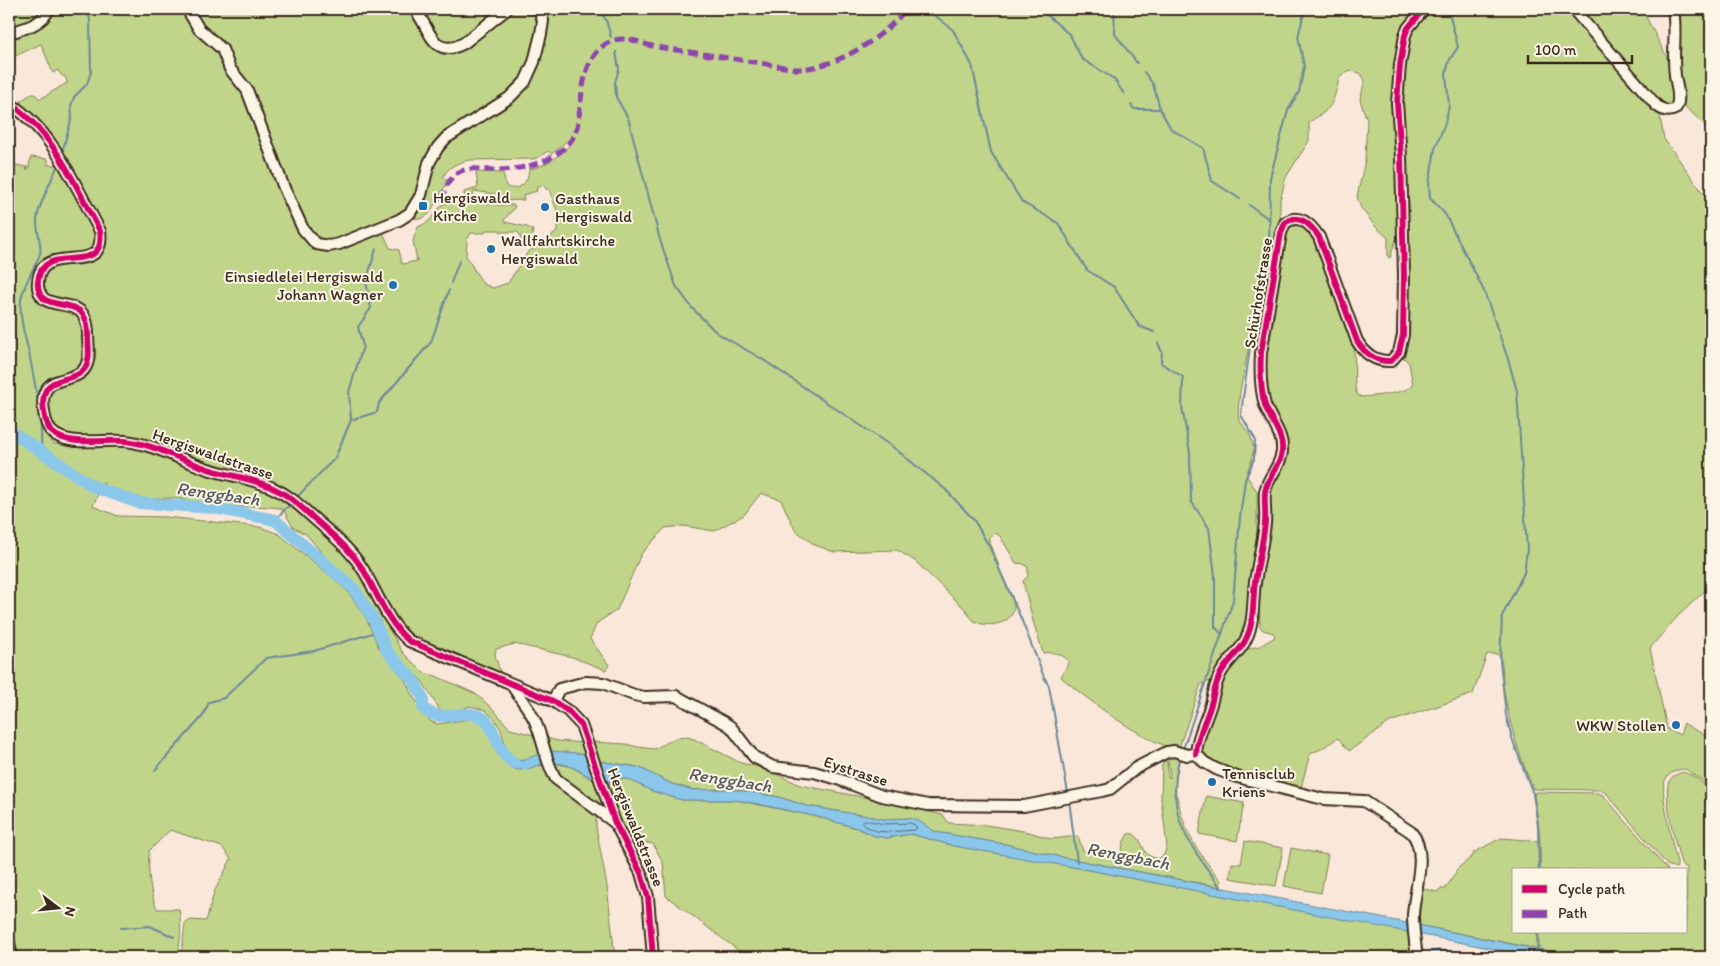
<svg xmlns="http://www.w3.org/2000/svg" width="1720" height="966" viewBox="0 0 1720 966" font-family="Itim,sans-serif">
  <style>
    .green { fill: #c1d58a; stroke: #7e8054 }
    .water { fill: #8bc7eb; stroke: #6b8899 }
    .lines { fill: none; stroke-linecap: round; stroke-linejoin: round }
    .shore { stroke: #5b6970; stroke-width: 1 }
    .stream { stroke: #6b8899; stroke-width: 2 }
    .river { stroke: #8bc7eb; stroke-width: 12 }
    .minor-casing { stroke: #3b2a1e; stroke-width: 14 }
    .minor { stroke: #fcf5e5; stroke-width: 10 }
    .quiet { stroke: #8e44ad; stroke-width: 5; stroke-dasharray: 10 5; stroke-linecap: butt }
    .cycleway-casing { stroke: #fcf5e5; stroke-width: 9 }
    .cycleway { stroke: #d6006c; stroke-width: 6 }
    .poi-dot { fill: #1f6fb2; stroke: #fcf5e5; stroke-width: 2 }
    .labels { text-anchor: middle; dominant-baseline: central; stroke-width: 4; stroke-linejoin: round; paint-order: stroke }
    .poi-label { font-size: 16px; fill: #3b2a1e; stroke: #fcf5e5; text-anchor: start }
    .street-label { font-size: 16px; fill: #3b2a1e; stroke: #fcf5e5 }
    .water-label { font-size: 18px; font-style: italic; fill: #53595c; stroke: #fcf5e5 }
  </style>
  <rect width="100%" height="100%" fill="#f9e8d9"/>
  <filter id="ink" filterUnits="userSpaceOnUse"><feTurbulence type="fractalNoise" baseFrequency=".02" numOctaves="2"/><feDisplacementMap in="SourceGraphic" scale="10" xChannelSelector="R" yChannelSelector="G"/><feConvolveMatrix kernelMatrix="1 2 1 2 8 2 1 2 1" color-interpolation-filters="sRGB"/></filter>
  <g filter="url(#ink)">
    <g class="green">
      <path d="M9,9H45L42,16L9,31Z"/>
      <path d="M52,9H409C428,24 430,67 464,46L512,9H535C543,19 537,27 537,38C535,86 499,102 464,124C454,130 444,136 436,145C424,159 424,178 418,195L416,194L409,204L410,206C393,224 368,227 346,238L350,243L383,232L390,248L399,250L402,264L417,261L413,241L418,227L428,222L442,205L455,200L501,205H514L515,207L504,220L505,222L527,227L533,230L532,235L522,246L521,247L520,235L518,232H501L500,230H486L485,233H471L467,240L466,256L483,284L493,288L508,283L527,253L557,232V211L549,189H546L544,185L536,188L537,191L523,195L524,200L494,201V194L474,191L473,196L464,195V192L478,188L476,172L503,173L506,186L509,188C522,190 528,181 529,169C546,167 560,154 572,143L571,137L552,154L548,151L539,157L533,159L469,160C457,163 449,166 443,177L447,180L446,185L429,214L421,219L414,218L427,200L426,199C430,182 428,166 438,151C446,141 457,134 467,127C509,102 528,97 540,46C543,33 547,21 542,9H1421L1406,28L1402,41L1394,99L1398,157L1400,234L1396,239L1390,258L1388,257V238L1375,226L1361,208L1357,197L1365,160L1367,120L1360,100L1365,80L1360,73L1350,70L1340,76C1332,104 1335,107 1309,122V141L1286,177L1280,200V226L1271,287L1253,305L1248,351L1240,391L1238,412L1239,420L1250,435L1254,448L1251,462L1246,475L1257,491V533L1248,612L1239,648L1224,660L1215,680L1201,684L1178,750C1142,741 1089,701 1061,677L1069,662C1063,653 1053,652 1043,653L1033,621L1023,581L1028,576V568L1024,564L1016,563L1000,536L995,533L988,539C995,551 997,563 1002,575C1005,585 1015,597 1014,608C1012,625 985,629 973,620C970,617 968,613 966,610L915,561L897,550L834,552L815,545L795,530L781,500L761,493L744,515L714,531L684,526L665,528L641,554L617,610L597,623L590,639L609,665L606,670L572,657L515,644L496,649L495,655L500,672L496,673L422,642L409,634L396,624L365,565L351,545L292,493L273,483L248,474L169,451L147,441L131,437H73L58,433C49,422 41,399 53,387C55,385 60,384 63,383C80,378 90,372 91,353C92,342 93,322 86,313C73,296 32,306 42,278C52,245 100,280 104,238L63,152L35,119L20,105L21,101L31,94H35L40,99L67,83L66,78L61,75L58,70L53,73L41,44L9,59V36L45,23L50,15Z"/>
      <path d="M419,9H503L459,42L445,43L437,39Z"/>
      <path d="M1428,9H1571L1659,111L1664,139L1711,204V585L1677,617L1650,648L1667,729L1680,735L1684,723C1691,729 1704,733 1708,738C1714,745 1711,776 1711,786L1685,769C1676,769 1666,774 1664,784C1661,796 1673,848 1677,862V866L1676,868L1667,865L1607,794L1601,790L1533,789C1519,754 1508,721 1503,685C1502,675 1504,662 1498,654H1487L1473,694L1390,722L1349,751L1338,738L1321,749L1310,754L1300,791L1241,775L1209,761L1204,755L1201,746C1208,724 1213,700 1222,679C1228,667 1240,662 1246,649L1260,646L1275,637L1274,633L1263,630L1260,627L1259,600L1268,538L1269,492L1284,454L1266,396L1265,362L1273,323L1287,229C1295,221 1301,224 1311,228L1354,343L1355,387L1357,394L1361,397C1373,396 1405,394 1413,385L1409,363L1402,356L1405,223L1409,210V201L1405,198L1400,91L1406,44L1412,31Z"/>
      <path d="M1576,9H1642L1673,69L1676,102L1673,107H1662Z"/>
      <path d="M1675,9H1711V136L1703,123L1681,103Z"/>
      <path d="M31,157L48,159V165H56L60,167L98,238L93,251L64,256L36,278L53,306L79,315C84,325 90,357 81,367C76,374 50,387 42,393C35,416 37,426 54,444L75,447L118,443L133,445L262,486L293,502L353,561L368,586L367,590L403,653L424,673L436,676L476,694L494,710L510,729L558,741L584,743L587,754H539L521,761L514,759L510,756L506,748L501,730L494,718L485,710L470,706L451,713H444L439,709L422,681L388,646L373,614L357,586L325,557L307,535L293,527L284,511L280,508L256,506L243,507L220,506L174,498L134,499L116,493L106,488L103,482L93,506L118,516L166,517L260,527L279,534L333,578L348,592L366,618L379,648L405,680L412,695L430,721L438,724L469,719H479L484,723L498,755L540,766L555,763L572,767L595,781L608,814L596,813V827L607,886L615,957H181L185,923L191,920L206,921L214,892L231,859L222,847L170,830L149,851C148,870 149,891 157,909H179C182,926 180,941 178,957H14L9,936V777L15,754L9,747V164L27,167L26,170H28Z"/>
      <path d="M687,737L694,739L741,763L773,770L779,775L800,785L878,800L943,815L949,823L986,825L1029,832L1051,839L1078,836L1083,851L1120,857L1124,841L1128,834C1141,831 1141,851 1150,856C1151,857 1157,858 1158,859L1164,855L1167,846L1161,799L1162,764L1163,761H1167L1168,777L1170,778C1171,770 1167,762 1168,755L1179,756L1174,796H1177C1185,836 1197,850 1221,881V887L1061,857L1005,844L936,832L910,818L884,819L807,806L779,797L745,791L726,789L694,790L672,784L638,767L599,761L593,742L626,744L638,747L654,749L676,738Z"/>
      <path d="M1683,772L1693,776L1711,789V957H1574L1539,949V932H1686L1687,867L1682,866C1677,850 1661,793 1670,780C1673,775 1678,774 1683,772Z"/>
      <path d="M621,778L630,780L652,791L682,800H735L818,817L857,828L875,836L887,838L911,834L954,846L1010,855L1408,931L1410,957H747L666,896L663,862L653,844L643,842H633L623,825L617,811L615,812L607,790L610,781L613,779Z"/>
      <path d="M1535,792L1598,793L1603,795L1668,870H1540C1541,845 1539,821 1534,796Z"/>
      <path d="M1206,796L1244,803L1237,841L1199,834Z"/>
      <path d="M1501,838L1539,841V870H1514V932H1537V949L1418,925L1417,915L1421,888L1437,892L1441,888L1444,890L1454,876L1457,869L1474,855L1473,853Z"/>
      <path d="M1245,841L1283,848L1276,886L1230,878L1232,863L1241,864Z"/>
      <path d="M1291,848L1328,855L1321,893L1284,886Z"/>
    </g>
    <g class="water">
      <path d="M506,748L510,756L521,761L539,754L553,751L587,754L599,761L638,767L672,784L685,788L694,790L726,789L745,791L779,797L807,806L884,819L910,818L917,820L936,832L1005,844L1061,857L1418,925L1574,957H1535L1089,870L954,846L911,834L887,838L875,836L857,828L818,817L758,804L735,800H682L652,791L630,780L621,778L613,779L610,781L607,789C593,779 574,764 555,763C529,762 521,784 498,755Z"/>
      <path d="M1438,950L1458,952L1479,957H1428L1429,953Z"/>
    </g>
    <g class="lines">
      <path class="shore" d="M865,820L884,824L910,823L915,825L917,828L915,830L887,832L876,831L863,825L862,822Z"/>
      <g class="stream">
        <path d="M598,9L606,20L611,37"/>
        <path d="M927,9L953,30L972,65L991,152L1022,202L1058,223L1087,270L1114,287L1139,326L1154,332"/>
        <path d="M1040,9L1070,35L1082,59L1114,79L1124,94"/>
        <path d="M1114,9L1115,34L1137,63"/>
        <path d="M1448,9L1458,47L1449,61L1446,74L1449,106L1445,123L1435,149L1429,184L1430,198L1445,214L1484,291L1508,359L1517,391L1527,550L1524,573L1502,616L1500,661L1506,715L1512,738L1533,794L1538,826L1539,870"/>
        <path d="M616,52L619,69L615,82L616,97L628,118L660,240L676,286L692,308L717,333L762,359L894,448L945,489L974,520L990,548L1022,621L1044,677L1049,686L1068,793"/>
        <path d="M1144,72L1153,84L1160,109L1171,129L1203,148L1212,181L1240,199"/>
        <path d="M1131,105L1134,109H1160"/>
        <path d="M63,149L72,117L71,106L74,97L87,84L91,72L90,20L87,9"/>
        <path d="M1249,205L1269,219"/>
        <path d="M451,283L459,261"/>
        <path d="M1158,343L1162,352L1161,363L1183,377L1182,407L1190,453L1191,501L1209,528L1215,576V627L1222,634"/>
        <path d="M351,420L349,392L363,346L358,327L371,308L366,282L376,249"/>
        <path d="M41,452C43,421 35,384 29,353C25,336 19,317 21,300C24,283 34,269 40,254C42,243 37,233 37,222C36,209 52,180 57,167"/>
        <path d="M295,499L335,458L351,420L377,412L379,403L431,342L449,290"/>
        <path d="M275,520L290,504"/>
        <path d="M1183,749L1233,601L1240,517L1245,480L1254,459L1255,439L1241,415L1243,398L1258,290L1269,246L1270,178L1288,110L1299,92L1304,66L1298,37L1305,9"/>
        <path d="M1180,756C1164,816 1189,843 1221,888"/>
        <path d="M155,770L203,716L209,702L224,698L266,658L314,651L379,631"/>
        <path d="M1069,800L1077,862"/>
        <path d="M121,928L150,926L174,937"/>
        <path d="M1537,950L1538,932"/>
        <path d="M204,951L219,957"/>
      </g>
      <path class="river" d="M9,430L94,487L139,503L215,508L275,520L354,589L374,620L387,651L414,681L423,698V708C446,727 460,705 483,718C492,723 497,746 505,755C507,758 511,760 514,763"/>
      <defs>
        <g id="minor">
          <path d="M187,9L199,29L222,49L230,69L247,90L284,188L303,229L316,244L329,246L339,244L399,220L410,213L421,195L429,163L438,147L446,138L509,98L525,82L534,62L541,34L543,21L539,9"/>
          <path d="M414,9C430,25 431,61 464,43L507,9"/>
          <path d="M1573,9L1656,105C1662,110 1668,113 1675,109C1682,101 1676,85 1675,75C1672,53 1677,31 1673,9"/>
          <path d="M9,33C24,29 43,24 49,9"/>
          <path d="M9,103C54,132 75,185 100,231C107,280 42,239 38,281C37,289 39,294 44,299C55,306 69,303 80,311C87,317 88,326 88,335C88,346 91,359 85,368C74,386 37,370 44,412C45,419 47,427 52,432C67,447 105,439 125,441C154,444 181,460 208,469C230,476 252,478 273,488C291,496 303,509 318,522C336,538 351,550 364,571C378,595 388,623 409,641L553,701L568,711L581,725L615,823L641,873L648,897L653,957"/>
          <path d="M512,685C520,699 532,711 537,726C544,744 546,763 556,779L615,823"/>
          <path d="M553,701L559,689L586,682L603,683L634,695L644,697L676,696L725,723L731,727L754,757L773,767L814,772L838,779L882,796L928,805L1024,806L1102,791L1110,789L1136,768L1167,752L1174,751L1187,755L1196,754"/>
          <path d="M1196,754C1197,736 1205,723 1210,707C1214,695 1215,682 1222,671C1234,653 1246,648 1251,624C1254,610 1253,596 1255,582C1258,562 1263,543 1265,523C1266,513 1264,502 1265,492C1267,477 1281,467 1282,451C1284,435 1270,420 1265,405C1260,388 1260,371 1261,353L1281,233L1285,223C1299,212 1311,225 1319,237L1357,341C1365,354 1375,362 1391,361L1399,352L1403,335L1404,275L1401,157L1397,103L1400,65L1405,35L1408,28L1424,9"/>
          <path d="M1196,754L1204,762L1216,769L1237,777L1323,799L1364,801L1411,832C1429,852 1414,890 1413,915C1413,929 1415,943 1417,957"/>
          <path d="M9,943L12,957"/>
        </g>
      </defs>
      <use href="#minor" class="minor-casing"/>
      <use href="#minor" class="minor"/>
      <path class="quiet" d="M441,200C445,191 448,179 457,173C469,166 482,170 495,170C524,170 563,161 576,132C582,108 580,71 597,52C603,44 613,39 623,39C635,39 645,45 657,47C703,54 749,61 796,69C835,69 882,39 906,9"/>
      <defs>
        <g id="cycleway">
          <path d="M9,103C54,132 75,185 100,231C107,280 42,239 38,281C37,289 39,294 44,299C55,306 69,303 80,311C87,317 88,326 88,335C88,346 91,359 85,368C74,386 37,370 44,412C45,419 47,427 52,432C67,447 105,439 125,441C154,444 181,460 208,469C230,476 252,478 273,488C291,496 303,509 318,522C336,538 351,550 364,571C378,595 388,623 409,641L553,701L568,711L581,725L615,823L641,873L648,897L653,957"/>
          <path d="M1196,754C1197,736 1205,723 1210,707C1214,695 1215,682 1222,671C1234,653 1246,648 1251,624C1254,610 1253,596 1255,582C1258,562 1263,543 1265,523C1266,513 1264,502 1265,492C1267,477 1281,467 1282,451C1284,435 1270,420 1265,405C1260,388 1260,371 1261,353L1281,233L1285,223C1299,212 1311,225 1319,237L1357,341C1365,354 1375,362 1391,361L1399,352L1403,335L1404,275L1401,157L1397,103L1400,65L1405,35L1408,28L1424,9"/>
        </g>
      </defs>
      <use href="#cycleway" class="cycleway-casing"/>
      <use href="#cycleway" class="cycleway"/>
    </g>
  </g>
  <g class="poi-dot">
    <rect x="418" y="201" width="10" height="10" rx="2.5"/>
    <circle cx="545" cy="207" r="5"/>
    <circle cx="491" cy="249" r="5"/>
    <circle cx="393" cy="285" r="5"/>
    <circle cx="1676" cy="725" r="5"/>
    <circle cx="1212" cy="782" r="5"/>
  </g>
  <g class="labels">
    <g class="poi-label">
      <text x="433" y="197">Hergiswald<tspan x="433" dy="18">Kirche</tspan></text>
      <text x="555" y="198">Gasthaus<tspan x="555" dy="18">Hergiswald</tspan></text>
      <text x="501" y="240">Wallfahrtskirche<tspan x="501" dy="18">Hergiswald</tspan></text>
      <text x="383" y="276" text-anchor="end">Einsiedlelei Hergiswald<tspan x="383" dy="18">Johann Wagner</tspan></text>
      <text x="1666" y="725" text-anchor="end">WKW Stollen</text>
      <text x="1222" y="773">Tennisclub<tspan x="1222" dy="18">Kriens</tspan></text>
    </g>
    <g class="street-label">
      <text transform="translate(1258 293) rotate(-81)">Schürhofstrasse</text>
      <text transform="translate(213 454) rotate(19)">Hergiswaldstrasse</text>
      <text transform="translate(856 771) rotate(18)">Eystrasse</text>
      <text transform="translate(636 827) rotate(68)">Hergiswaldstrasse</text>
    </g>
    <g class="water-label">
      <text transform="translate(218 494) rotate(8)">Renggbach</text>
      <text transform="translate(730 780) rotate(9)">Renggbach</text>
      <text transform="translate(1128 856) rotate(11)">Renggbach</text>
    </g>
  </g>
  <rect width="1720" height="966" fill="none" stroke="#fcf5e5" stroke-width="30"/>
  <rect x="15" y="15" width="1690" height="936" fill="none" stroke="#3b2a1e" stroke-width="2" filter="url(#ink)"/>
  <rect x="1512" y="868" width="175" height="65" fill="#fcf5e5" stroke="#afa495"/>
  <rect x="1522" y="885" width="25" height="8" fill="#d6006c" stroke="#afa495"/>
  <text x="1558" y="894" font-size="15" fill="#3b2a1e">Cycle path</text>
  <rect x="1522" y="910" width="25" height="8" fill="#8e44ad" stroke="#afa495"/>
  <text x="1558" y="918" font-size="15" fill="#3b2a1e">Path</text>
  <g transform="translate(58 908) rotate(106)" stroke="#fcf5e5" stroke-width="4" paint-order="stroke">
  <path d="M0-4L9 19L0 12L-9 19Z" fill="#3b2a1e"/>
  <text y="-8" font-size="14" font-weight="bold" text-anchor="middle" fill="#3b2a1e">N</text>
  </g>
  <path d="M1528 55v8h104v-8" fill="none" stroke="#3b2a1e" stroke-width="2.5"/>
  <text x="1535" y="55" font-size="15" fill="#3b2a1e" stroke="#fcf5e5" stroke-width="4" paint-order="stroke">100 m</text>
</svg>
